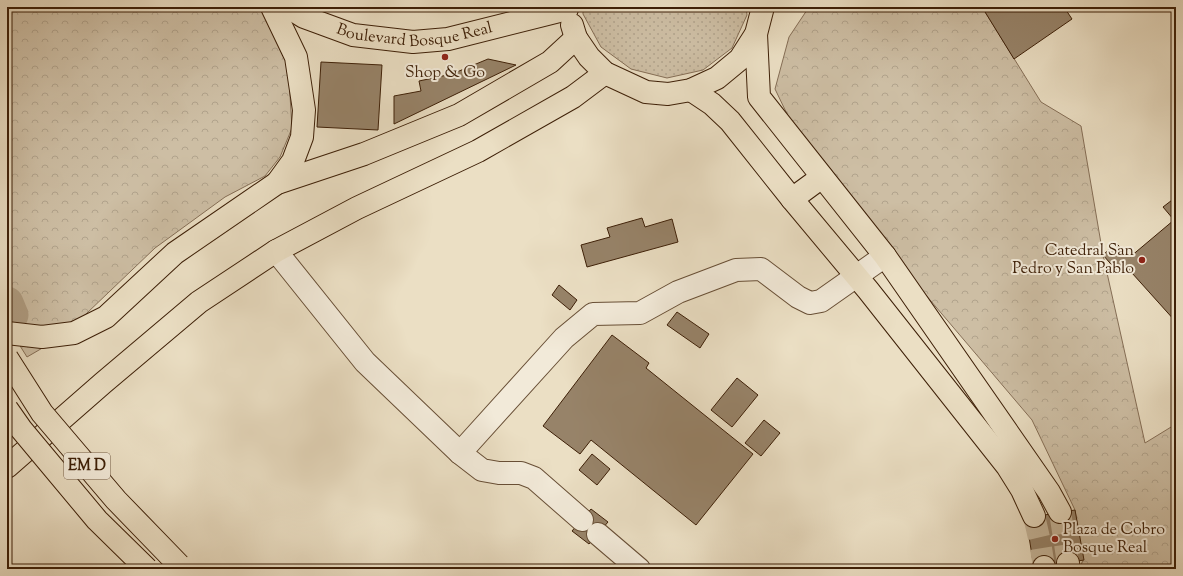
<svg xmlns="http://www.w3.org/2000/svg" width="1183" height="576" viewBox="0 0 1183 576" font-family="'Sorts Mill Goudy',serif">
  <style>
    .grass { fill: url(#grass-dots); stroke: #856e56 }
    .forest { fill: url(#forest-crowns); stroke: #856e56 }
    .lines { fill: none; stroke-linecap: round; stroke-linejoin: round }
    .river { stroke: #b09e84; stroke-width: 33 }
    .building { fill: #978369; stroke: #3d1f07 }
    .highway-tunnel { stroke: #c8b99e; stroke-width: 22; stroke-dasharray: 22 11; stroke-linecap: butt }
    .minor-casing { stroke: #684f36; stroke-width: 24 }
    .major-casing { stroke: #3d1f07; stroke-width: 24 }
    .highway-casing { stroke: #3d1f07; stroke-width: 24 }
    .minor { stroke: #f2ead9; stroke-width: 22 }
    .major { stroke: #ebdfc4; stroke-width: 22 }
    .highway { stroke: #ebdfc4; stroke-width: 22 }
    .highway-bridge-casing { stroke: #3d1f07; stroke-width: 24; stroke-linecap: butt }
    .highway-bridge { stroke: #ebdfc4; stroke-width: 22 }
    .poi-dot { fill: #8f2418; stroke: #f2ead9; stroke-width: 1.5 }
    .labels { text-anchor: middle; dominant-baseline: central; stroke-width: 4; stroke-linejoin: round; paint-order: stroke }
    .shield { fill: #f2ead9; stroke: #735c46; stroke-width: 1 }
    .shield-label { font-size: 15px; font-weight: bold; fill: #3d1f07 }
    .street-label { font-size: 16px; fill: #3d1f07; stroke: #f2ead9 }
    .poi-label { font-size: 16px; fill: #3d1f07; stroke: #f2ead9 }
  </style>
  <defs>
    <pattern id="grass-dots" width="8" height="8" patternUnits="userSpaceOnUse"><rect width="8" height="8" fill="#cdbea4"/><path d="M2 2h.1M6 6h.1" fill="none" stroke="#b1a38c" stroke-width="1.8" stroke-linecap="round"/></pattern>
    <pattern id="forest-crowns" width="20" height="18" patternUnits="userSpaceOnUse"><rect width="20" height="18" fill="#cdbea4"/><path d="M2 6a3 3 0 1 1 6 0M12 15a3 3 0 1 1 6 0" fill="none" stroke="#b1a38c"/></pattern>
  </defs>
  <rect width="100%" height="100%" fill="#ebdfc4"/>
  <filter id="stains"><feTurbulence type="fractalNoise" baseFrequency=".005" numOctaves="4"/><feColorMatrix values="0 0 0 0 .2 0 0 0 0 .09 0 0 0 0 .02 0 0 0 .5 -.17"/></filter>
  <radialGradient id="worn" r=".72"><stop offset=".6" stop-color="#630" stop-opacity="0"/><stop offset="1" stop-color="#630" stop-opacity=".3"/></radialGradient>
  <path class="grass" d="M583,7H746L747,15L732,48L703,70L667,78L631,69L601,47L583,14Z"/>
  <g class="forest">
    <path d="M7,7H261L279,41L288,62L292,128L280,157L265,176L225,197L155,248L63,336L27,357L7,325Z"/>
    <path d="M809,7H982L1041,102L1081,126L1103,255L1145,443L1176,424V569H1079L1083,560L1075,510L1032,420L902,267L801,143L775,89L789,37Z"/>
  </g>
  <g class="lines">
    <path class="river" d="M7,303L12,315"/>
  </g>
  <g class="building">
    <path d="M982,7H1064L1072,19L1014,59Z"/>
    <path d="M488,59L516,65L394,124V96L421,91L419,81L452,74Z"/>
    <path d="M321,62L382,65L378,130L317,127Z"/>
    <path d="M1176,197V322L1123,263L1116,270L1103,255L1116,243L1130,257L1174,220L1163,207Z"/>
    <path d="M642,218L645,227L672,219L678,242L587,267L581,245L610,237L607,228Z"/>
    <path d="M559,285L577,300L570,310L552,295Z"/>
    <path d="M677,312L709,334L700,348L667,325Z"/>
    <path d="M612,335L649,363L646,368L753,454L696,525L591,440L580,454L543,426Z"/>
    <path d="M737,378L758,395L732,427L711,410Z"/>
    <path d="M764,420L780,433L761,456L745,443Z"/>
    <path d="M592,454L610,469L597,485L579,470Z"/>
    <path d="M591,509L608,522L589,544L572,531Z"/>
    <path d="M1075,510L1084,560L1034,568L1026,518Z"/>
  </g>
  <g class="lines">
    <g class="highway-tunnel">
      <path d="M1060,512L1068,563"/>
      <path d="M1034,516L1040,542L1044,567"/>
    </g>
    <defs>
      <g id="minor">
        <path d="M276,251L365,362L460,453L482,470L499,473H521L534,478L582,520"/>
        <path d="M460,453L564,338L593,314L640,313L678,292L736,270L761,269L798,297L810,303L821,301L885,256"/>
        <path d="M598,534L639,569"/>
      </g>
      <g id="major">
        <path d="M272,7L296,57L304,110L302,137L293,161L277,183"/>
        <path id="s1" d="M288,7L304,17L353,35L413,42L448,39L567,9"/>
        <path d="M572,25L576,38L589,57L605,73L646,92L668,94L691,90L717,78L740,59L756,34L763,7"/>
        <path d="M7,333L42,337L74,333L106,317L175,253L277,183L364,154L459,115L550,62L576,38"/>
        <path d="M7,467L103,383L199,302L276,251L357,208L478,151L573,97L605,73"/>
      </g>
      <g id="highway">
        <path d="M756,34L759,97L885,256L1049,492L1060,512"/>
        <path d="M691,90L712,104L730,121L792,199L868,290L1007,466L1022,490L1034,516"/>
        <path d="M792,199L822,177"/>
        <path d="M1068,563L1069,569"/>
        <path d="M1044,567V569"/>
      </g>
    </defs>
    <use href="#minor" class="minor-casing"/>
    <use href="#major" class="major-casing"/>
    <use href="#highway" class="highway-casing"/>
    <use href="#minor" class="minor"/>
    <use href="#major" class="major"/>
    <use href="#highway" class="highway"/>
    <defs>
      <g id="highway-bridge">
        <path d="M7,358L42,413L116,500L179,565"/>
        <path d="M7,409L21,429L97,520L147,569"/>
      </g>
    </defs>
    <use href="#highway-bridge" class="highway-bridge-casing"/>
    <use href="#highway-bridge" class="highway-bridge"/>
  </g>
  <g class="poi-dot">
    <circle cx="445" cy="57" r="4"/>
    <circle cx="1142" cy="260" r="4"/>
    <circle cx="1055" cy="539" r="4"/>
  </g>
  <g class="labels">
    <rect class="shield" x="64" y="453" width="46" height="26" rx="3"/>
    <g class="shield-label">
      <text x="87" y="466">EM D</text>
    </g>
    <g class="street-label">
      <text stroke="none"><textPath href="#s1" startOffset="133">Boulevard Bosque Real</textPath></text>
    </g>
    <g class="poi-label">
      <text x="445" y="73">Shop &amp; Go</text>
      <text x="1134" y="251" text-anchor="end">Catedral San<tspan x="1134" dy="18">Pedro y San Pablo</tspan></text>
      <text x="1063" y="530" text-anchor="start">Plaza de Cobro<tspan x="1063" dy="18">Bosque Real</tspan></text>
    </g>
  </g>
  <rect width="1183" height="576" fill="none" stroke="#ebdfc4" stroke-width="24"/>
  <rect x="8" y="8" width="1167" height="560" fill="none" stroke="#3d1f07" stroke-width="2"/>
  <rect x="12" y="12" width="1159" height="552" fill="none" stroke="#3d1f07"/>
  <rect width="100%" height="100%" filter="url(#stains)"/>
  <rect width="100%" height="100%" fill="url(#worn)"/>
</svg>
